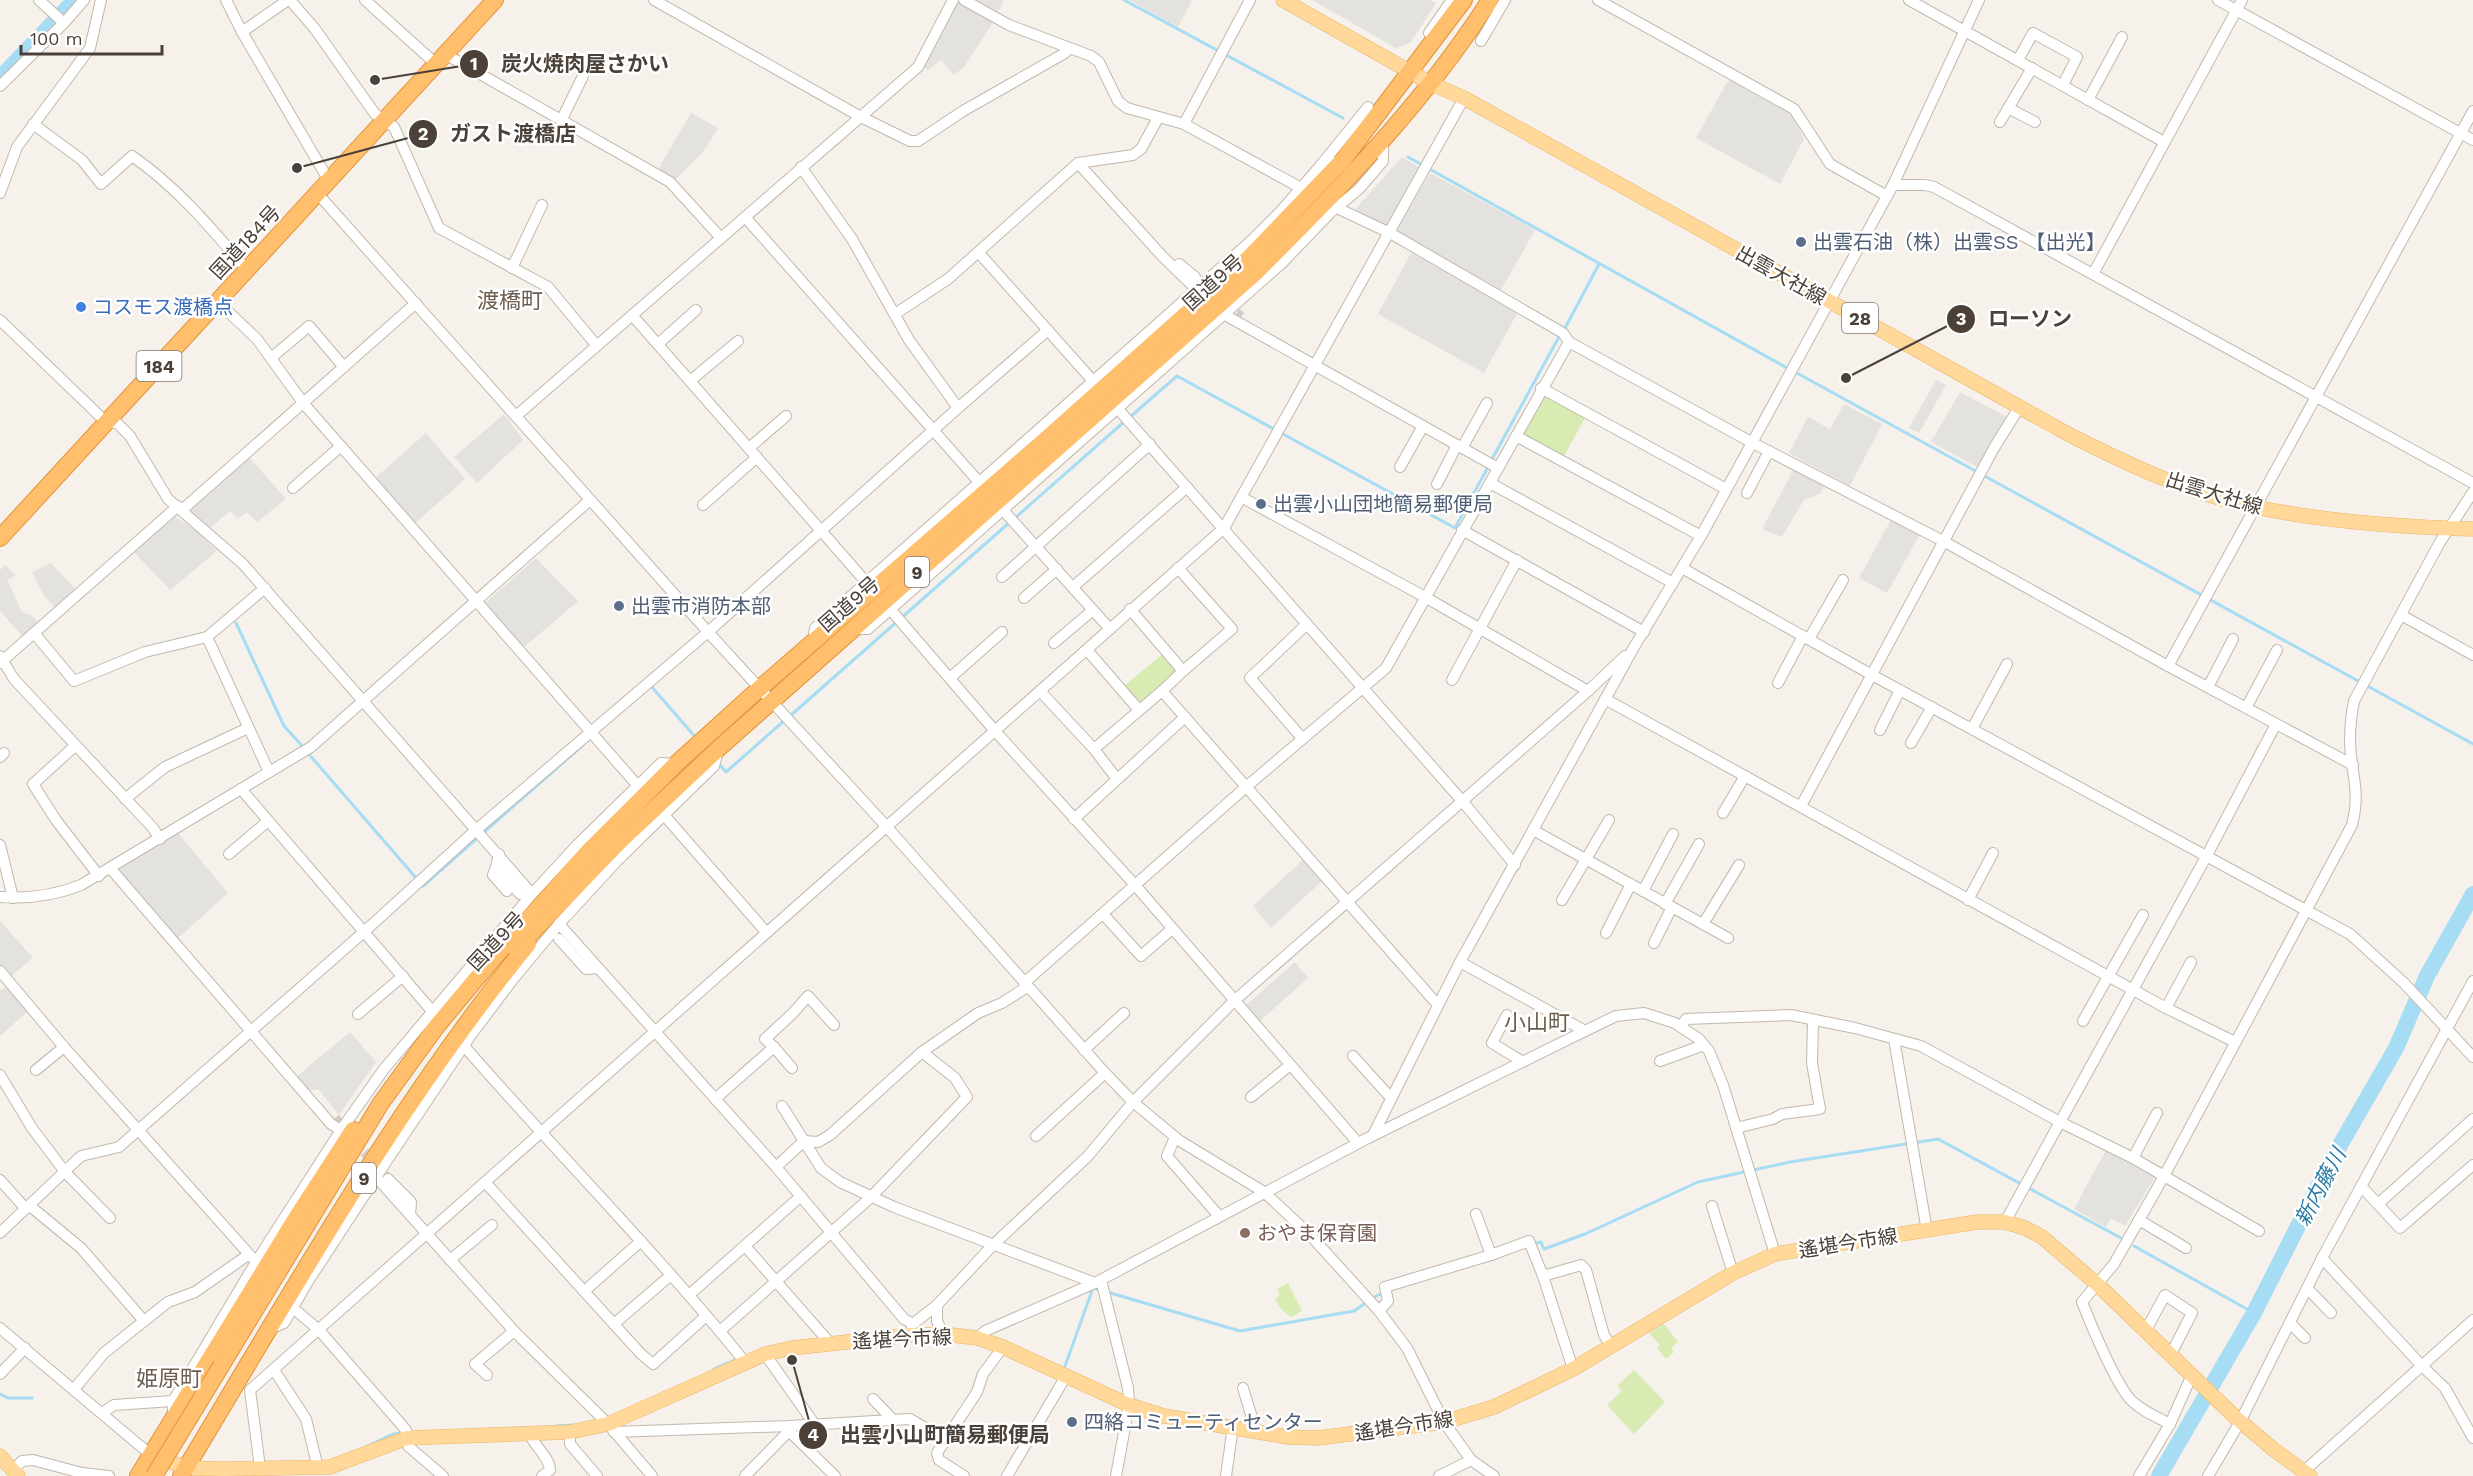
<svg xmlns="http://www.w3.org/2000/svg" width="2473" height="1476" viewBox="0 0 2473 1476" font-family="'Work Sans','Noto Sans JP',sans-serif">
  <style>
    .green { fill: #d7ebb2 }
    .parking { fill: #e4e2df }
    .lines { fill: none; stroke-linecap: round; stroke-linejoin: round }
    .stream { stroke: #a6dcf4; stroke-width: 3 }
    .river { stroke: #a6dcf4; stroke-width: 16 }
    .minor-tunnel { stroke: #d4cec7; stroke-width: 10; stroke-dasharray: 10 5; stroke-linecap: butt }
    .minor-casing { stroke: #c2b8ac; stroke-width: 12 }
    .major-casing { stroke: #e9b465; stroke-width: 15 }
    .highway-casing { stroke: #e49236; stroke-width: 18 }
    .minor { stroke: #fff; stroke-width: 10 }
    .major { stroke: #ffd89a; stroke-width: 14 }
    .highway { stroke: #ffbf6c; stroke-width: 16 }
    .highway-bridge-casing { stroke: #e49236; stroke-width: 18; stroke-linecap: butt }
    .highway-bridge { stroke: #ffbf6c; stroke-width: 16 }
    .service-dot { fill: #5c6f8a; stroke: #fff; stroke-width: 2 }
    .shop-dot { fill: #3f7fe0; stroke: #fff; stroke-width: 2 }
    .education-dot { fill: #8d6e63; stroke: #fff; stroke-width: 2 }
    .labels { text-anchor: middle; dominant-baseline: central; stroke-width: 5; stroke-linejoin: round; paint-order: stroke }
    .shield { fill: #fff; stroke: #817a74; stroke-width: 1.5 }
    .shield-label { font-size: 18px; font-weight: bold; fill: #4b4138 }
    .street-label { font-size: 20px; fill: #4b4138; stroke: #fff }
    .service-label { font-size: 20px; fill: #4e5e75; stroke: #fff; text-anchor: start }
    .shop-label { font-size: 20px; fill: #366cbe; stroke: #fff; text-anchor: start }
    .education-label { font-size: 20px; fill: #785e54; stroke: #fff; text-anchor: start }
    .water-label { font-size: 21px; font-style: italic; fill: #277ba2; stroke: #fff }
    .quarter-label { font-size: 22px; fill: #6e5e4f; stroke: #fff }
    .leader { fill: none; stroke: #4b4138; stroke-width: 2 }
    .callout-dot { fill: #4b4138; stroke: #fff; stroke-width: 2 }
    .mark-label { font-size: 18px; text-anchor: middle; font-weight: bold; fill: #fff }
    .callout-label { font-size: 21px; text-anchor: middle; font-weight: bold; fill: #4b4138; stroke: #fff; stroke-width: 5; stroke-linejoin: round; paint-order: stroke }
  </style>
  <rect width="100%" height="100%" fill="#f6f1eb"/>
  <g class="green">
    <path d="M1548,396L1585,418L1564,456L1522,434L1541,398Z"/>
    <path d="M1164,653L1178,669L1139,704L1123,687Z"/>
    <path d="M1288,1283L1302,1311L1291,1317L1282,1310L1275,1299L1280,1296L1277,1289Z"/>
    <path d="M1664,1324L1678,1342L1671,1348L1674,1352L1666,1359L1657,1348L1660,1345L1649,1333Z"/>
    <path d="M1634,1370L1665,1402L1634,1434L1607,1405L1622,1391L1617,1386Z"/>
  </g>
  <g class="parking">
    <path d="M976,0H1004L997,13L975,2Z"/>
    <path d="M1129,0H1192L1178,27Z"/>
    <path d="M1312,0H1431L1436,3L1410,43L1396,48Z"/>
    <path d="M957,1L994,21L964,67L954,75L941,60L928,70L922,66Z"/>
    <path d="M1729,79L1781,107L1794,118L1804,139L1780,184L1696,138Z"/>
    <path d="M691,113L718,128L703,152L673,182L657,171Z"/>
    <path d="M1402,157L1420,168L1387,228L1353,212Z"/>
    <path d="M1430,173L1535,230L1501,290L1399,234L1398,228Z"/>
    <path d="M1411,253L1518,312L1484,373L1378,314Z"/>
    <path d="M1936,380L1946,385L1919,433L1909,428Z"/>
    <path d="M1960,392L2009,418L1979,468L1931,442Z"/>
    <path d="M1844,404L1882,424L1850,486L1789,453L1808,417L1830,429Z"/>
    <path d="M504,414L523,440L477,483L454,457Z"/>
    <path d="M426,433L465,479L413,525L374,479Z"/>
    <path d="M248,456L286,499L257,522L247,512L238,519L230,511L209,529L186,510Z"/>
    <path d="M1794,469L1825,486L1820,494L1804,500L1782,537L1762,529Z"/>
    <path d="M174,516L194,529L217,551L170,590L134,552Z"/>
    <path d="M1892,518L1920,534L1887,593L1859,578Z"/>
    <path d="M536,558L578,601L523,648L484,604Z"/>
    <path d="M51,563L77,591L57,609L44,596L32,572Z"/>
    <path d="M5,565L16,575L7,580L21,610L27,615L30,614L40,624L24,638L0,611V570Z"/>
    <path d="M178,833L228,893L176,940L115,870Z"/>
    <path d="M1304,859L1322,881L1271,928L1253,906Z"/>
    <path d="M0,921L33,958L10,977L0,965Z"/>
    <path d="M1295,962L1308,978L1259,1022L1245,1006Z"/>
    <path d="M7,987L27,1012L0,1036V990Z"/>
    <path d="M350,1032L376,1062L339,1115L319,1090H309L296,1077Z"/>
    <path d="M2106,1150L2155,1177L2125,1226L2111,1218L2106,1227L2074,1209Z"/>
  </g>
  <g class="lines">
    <g class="stream">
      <path d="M1124,0L1343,118"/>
      <path d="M1408,157L1789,369"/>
      <path d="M1564,330L1599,264"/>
      <path d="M1795,372L2473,744"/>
      <path d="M1130,417L1177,376L1455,528L1488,467"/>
      <path d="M1491,461L1560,335"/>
      <path d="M1015,518L1125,421"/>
      <path d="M236,623L284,726L303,747"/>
      <path d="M649,687L651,686L697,739"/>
      <path d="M790,716L1010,522"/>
      <path d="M307,752L417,879"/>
      <path d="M719,764L726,772L785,720"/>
      <path d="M422,884L423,886L583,745"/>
      <path d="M1534,1244L1541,1242L1544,1249L1585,1234L1698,1182L1790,1162L1938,1139L2121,1238"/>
      <path d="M2134,1246L2254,1313"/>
      <path d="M1107,1292L1240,1331L1354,1311L1367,1302"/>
      <path d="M1372,1298L1385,1292"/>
      <path d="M714,1369L738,1359"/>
      <path d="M1064,1369L1093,1288L1101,1290"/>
      <path d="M0,1394L8,1398H32"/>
      <path d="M555,1426L572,1425"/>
      <path d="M368,1446L393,1434L401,1433"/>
    </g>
    <g class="river">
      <path d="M0,78L75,0"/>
      <path d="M2159,1476L2254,1313L2332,1159L2396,1048L2427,976L2473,894"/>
    </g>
    <g class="minor-tunnel">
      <path d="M1225,303L1241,317"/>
      <path d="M335,1118L388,1179"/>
    </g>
    <defs>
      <g id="minor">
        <path d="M39,0L64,23"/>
        <path d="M226,0L242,32L329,181"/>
        <path d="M290,0L315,29L375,114L394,127L439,228L548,287L597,346"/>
        <path d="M365,0L436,64"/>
        <path d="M654,0L861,117L910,141H918L963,111L1065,53L1070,48"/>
        <path d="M964,0L1009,25L1091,56L1099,62L1118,101L1127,108L1184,124L1301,188"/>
        <path d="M1598,0L1794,109L1830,164L1887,196"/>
        <path d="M1909,0L2164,142"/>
        <path d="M2218,0L2473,140"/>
        <path d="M242,32L288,0"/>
        <path d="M1429,33L1452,0"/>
        <path d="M1481,41L1505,0"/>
        <path d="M445,54L670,182L721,238"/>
        <path d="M2018,60L2033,33L2077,57L2063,85"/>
        <path d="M0,86L64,23L84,0"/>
        <path d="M2088,100L2122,37"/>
        <path d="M2008,108L2035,122"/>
        <path d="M561,121L583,76"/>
        <path d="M2000,122L2032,68"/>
        <path d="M33,124L82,160L101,184L132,156C177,187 211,228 247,270"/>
        <path d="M1184,124L1250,0"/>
        <path d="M1078,163L1133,155L1141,149L1158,118"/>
        <path d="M1321,165L1368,107"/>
        <path d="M801,167L852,239L909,340L958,408"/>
        <path d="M1893,185H1925L1934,187L2473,483"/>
        <path d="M0,193L17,147L90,48L101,0"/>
        <path d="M318,194L708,632L886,826L1105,1073L1133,1102L1180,1141L1264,1192L1310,1235L1379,1311L1407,1348L1444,1422L1471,1460L1494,1476"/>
        <path d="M1337,208L1390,233L1563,333L1569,342L1751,442L1943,541L2168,666L2353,765"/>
        <path d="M745,217L979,482"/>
        <path d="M979,253L1093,381"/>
        <path d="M1179,264L1195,277"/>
        <path d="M512,268L542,205"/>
        <path d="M2093,274L2242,0"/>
        <path d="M218,302L257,339L304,404L638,786"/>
        <path d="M895,314L948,279L1078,163L1163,257L1196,289"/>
        <path d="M632,315L866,582"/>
        <path d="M1225,315L1498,468"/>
        <path d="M0,320L107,423H117L130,436L168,499L243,564L532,894"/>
        <path d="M658,344L696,310"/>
        <path d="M271,358L309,326L344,367"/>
        <path d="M690,381L738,341"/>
        <path d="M1541,388L1726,489"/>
        <path d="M1118,409L1463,802L1515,865"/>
        <path d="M516,416L918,67L953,0"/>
        <path d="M1516,436L1701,536"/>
        <path d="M749,448L786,416"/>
        <path d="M1462,448L1487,403"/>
        <path d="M1400,467L1423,426"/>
        <path d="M1490,483L1673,583"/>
        <path d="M1437,484L1457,445"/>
        <path d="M293,488L341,446"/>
        <path d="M1747,493L1769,451"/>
        <path d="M1241,497L1425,597L1588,691"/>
        <path d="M703,505L757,457"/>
        <path d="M182,510L416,303"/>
        <path d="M1003,510L1110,629"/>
        <path d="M1462,530L1644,632"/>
        <path d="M1178,568L1232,629L1183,671"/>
        <path d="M1682,568L1872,675L2350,934L2404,983L2473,1057"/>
        <path d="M1002,577L1150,444"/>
        <path d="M1073,587L1187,487"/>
        <path d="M1024,598L1057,569"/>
        <path d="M890,609L995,731L1135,885L1358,1143"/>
        <path d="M1130,609L1183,671L1162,691L1437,1004"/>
        <path d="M2401,615L2473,655"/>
        <path d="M854,629H868L1282,263L1330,213L1359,189L1383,161V141"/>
        <path d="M34,633L74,681L145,652L207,637L265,588"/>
        <path d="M207,637L269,772"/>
        <path d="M1809,639L1843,580"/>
        <path d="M813,642L815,628L1251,241L1280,212L1321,165L1340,161"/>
        <path d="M1054,643L1093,610"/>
        <path d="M1087,650L1139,710"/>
        <path d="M0,656L14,679L153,828L160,839"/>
        <path d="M0,663L178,506"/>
        <path d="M2168,666L2473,111"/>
        <path d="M950,678L1002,632"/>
        <path d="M1452,680L1517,560"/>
        <path d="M1778,683L1803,636"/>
        <path d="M2208,687L2233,639"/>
        <path d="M1040,691L1094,749L1117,779"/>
        <path d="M1605,699L2166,1008L2235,1042"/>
        <path d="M2246,708L2277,650"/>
        <path d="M1972,729L2007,664"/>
        <path d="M1880,730L1900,690"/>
        <path d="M1302,738L1250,678L1307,624"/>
        <path d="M1911,743L1932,707"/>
        <path d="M75,746L33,784L56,820L99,876"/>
        <path d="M1094,749L1162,691"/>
        <path d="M0,757L4,753"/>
        <path d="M241,789L432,1011"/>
        <path d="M125,799L165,767L248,728"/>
        <path d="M1801,806L1994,448L2020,406"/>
        <path d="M1723,813L1745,776"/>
        <path d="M664,815L766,932"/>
        <path d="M1074,819L1185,717"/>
        <path d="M1533,830L1728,938"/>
        <path d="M0,845L13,898"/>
        <path d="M229,854L268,821"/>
        <path d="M499,854L496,867L520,894"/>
        <path d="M496,867L493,875L507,891"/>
        <path d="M111,869L331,1124L341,1130"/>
        <path d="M1643,891L1673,834"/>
        <path d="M0,897C29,899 54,896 81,885L311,747L590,500"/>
        <path d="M1562,900L1609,820"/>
        <path d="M1968,900L1993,853"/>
        <path d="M1665,904L1699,844"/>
        <path d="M1103,914L1141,956L1172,929"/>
        <path d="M559,924L776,1167L904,1319L913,1324"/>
        <path d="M1703,924L1739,865"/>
        <path d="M1606,933L1631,884"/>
        <path d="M559,939L586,969L598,968"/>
        <path d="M1654,943L1672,907"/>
        <path d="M1460,962L1585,1031"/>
        <path d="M0,971L64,1047L256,1262"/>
        <path d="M1024,983L1246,787L1386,668L1569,342"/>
        <path d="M2166,1008L2191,962"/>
        <path d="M358,1014L403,976"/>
        <path d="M1507,1015L1492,1043L1523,1062"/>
        <path d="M2083,1021L2143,915"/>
        <path d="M1681,1027L1686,1019L1791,1015L1855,1028L1921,1046L2060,1122L2133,1158L2259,1231"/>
        <path d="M1894,1039L1927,1231"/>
        <path d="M464,1046C556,1152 656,1252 745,1362"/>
        <path d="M774,1047L765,1039L793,1013L808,996L834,1025"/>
        <path d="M1084,1050L1124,1013"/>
        <path d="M1353,1056L1391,1098"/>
        <path d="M1660,1061L1704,1045"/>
        <path d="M36,1070L64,1047"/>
        <path d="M0,1075L32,1128L65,1172L110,1218"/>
        <path d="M1251,1097L1290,1065"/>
        <path d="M715,1099L774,1047L792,1068"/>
        <path d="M782,1106L821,1168L840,1182L894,1207L1095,1283"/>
        <path d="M1736,1128L1773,1119L1782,1114L1820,1109L1812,1063L1813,1020"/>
        <path d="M1373,1135L1460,962L1634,647L1701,536L1893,185L1979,0"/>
        <path d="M1036,1136L1105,1073"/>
        <path d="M1175,1137L1167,1156L1219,1216"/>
        <path d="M2133,1158L2157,1113"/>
        <path d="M776,1167L804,1141L818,1142L830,1135L922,1052L978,1013L1002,1003L1027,987"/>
        <path d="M376,1177L514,1331L608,1424L652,1476"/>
        <path d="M388,1179L411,1202L410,1214"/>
        <path d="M0,1180L26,1209"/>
        <path d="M485,1182L641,1354L653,1364L706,1316"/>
        <path d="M2361,1186L2400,1228L2473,1165"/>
        <path d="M2378,1204L2473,1119"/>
        <path d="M30,1206L81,1248L144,1321"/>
        <path d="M1712,1206L1733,1273"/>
        <path d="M1476,1214L1491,1255"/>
        <path d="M2139,1220L2186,1248"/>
        <path d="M2005,1222L2206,857L2276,724"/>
        <path d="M0,1233L81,1156L119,1147L365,931L477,829L708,632L958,408L1048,330"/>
        <path d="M745,1246L830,1343"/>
        <path d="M2322,1258L2422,1366L2445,1388L2473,1438"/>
        <path d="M450,1260L492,1225"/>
        <path d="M1543,1276L1581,1265L1586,1270L1604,1335L1611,1346"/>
        <path d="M1101,1280L1128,1388L1129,1405L1116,1476"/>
        <path d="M589,1287L641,1241"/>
        <path d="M2307,1288L2331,1313"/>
        <path d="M689,1295L801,1196"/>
        <path d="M937,1305V1321L943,1334"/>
        <path d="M293,1308L319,1330L406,1430L408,1446L443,1476"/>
        <path d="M1379,1311L1388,1301L1385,1287L1491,1255L1529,1241L1543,1276L1573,1369"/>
        <path d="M615,1323L671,1275"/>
        <path d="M2290,1323L2305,1338"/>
        <path d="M0,1328L151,1455"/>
        <path d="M270,1329L284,1323L307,1283L388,1159L471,1035L514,978L559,924L616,862L714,766L718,751"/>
        <path d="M720,1331L870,1198L967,1097L955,1078L922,1052"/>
        <path d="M2145,1332L2165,1295L2192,1313L2170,1356"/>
        <path d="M910,1335L913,1324L937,1305L992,1246L1088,1156L1133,1102L1234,1001L1588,691L1625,656"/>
        <path d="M977,1338L985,1331L1095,1283L1366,1139L1585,1031L1616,1016L1644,1013L1675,1023L1699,1039L1709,1051L1723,1085L1775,1254"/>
        <path d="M765,1354L815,1425"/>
        <path d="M274,1370L306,1419L318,1468"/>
        <path d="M0,1374L25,1348"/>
        <path d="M487,1375L475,1364L514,1331"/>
        <path d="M75,1388L104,1353L168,1302L195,1292L248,1255"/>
        <path d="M1243,1388L1256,1431"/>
        <path d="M873,1399L893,1420"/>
        <path d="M102,1413L114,1405L173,1401"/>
        <path d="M173,1418V1401L256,1262L341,1130L384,1069L532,894L578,844L661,763L676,764"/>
        <path d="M2170,1424C2157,1417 2140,1410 2130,1399C2115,1382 2091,1325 2082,1302L2114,1264L2164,1176L2352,825C2361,790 2351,775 2350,742C2350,728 2351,715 2354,701L2440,542L2473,492"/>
        <path d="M570,1432V1444L597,1476"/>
        <path d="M614,1432L789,1426L910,1419L946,1440"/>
        <path d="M529,1433C533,1445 550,1457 550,1470L542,1476"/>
        <path d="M260,1468L250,1390L1224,528L1464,98"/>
        <path d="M13,1470L22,1461L33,1460L82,1473L109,1476"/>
        <path d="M2303,1472L2473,1320"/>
        <path d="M745,1476L789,1431L835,1476"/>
        <path d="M964,1476L939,1460L937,1453L977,1392L983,1374L1003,1347"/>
        <path d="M1007,1476L1066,1376"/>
        <path d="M1226,1476L1233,1426"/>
        <path d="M1439,1476L1471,1460"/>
        <path d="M2139,1476L2170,1424L2191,1377"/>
        <path d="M2208,1476L2240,1422L2322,1258L2473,981"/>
      </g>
      <g id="major">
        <path d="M1283,0L1430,83L1464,98L2068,434C2127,464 2190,494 2255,507C2326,522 2401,527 2473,529"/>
        <path d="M0,1456L18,1476"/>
        <path d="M155,1456L186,1468L223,1469L330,1467L407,1438L570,1432L608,1424L765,1354L792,1348L910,1335L943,1334L977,1338L1003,1347L1129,1405L1164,1416L1288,1437L1318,1438L1444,1422L1494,1407L1573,1369L1733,1273L1775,1254L1977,1222H2005L2025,1228L2042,1237L2097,1284L2234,1416L2273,1449L2310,1476"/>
      </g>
      <g id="highway">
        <path d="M0,538L495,0"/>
        <path d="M516,949L619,842L719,748L1254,274C1339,190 1425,102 1490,0"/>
        <path d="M221,1366L381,1103L437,1026L492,960L589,851L676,764L759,689L1044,441L1247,260L1343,160L1464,0"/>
        <path d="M138,1476L298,1215L353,1130"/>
        <path d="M181,1476C290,1296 394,1108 528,944"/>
      </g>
    </defs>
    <use href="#minor" class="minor-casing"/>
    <use href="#major" class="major-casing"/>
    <use href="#highway" class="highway-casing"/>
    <use href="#minor" class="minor"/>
    <use href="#major" class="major"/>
    <use href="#highway" class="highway"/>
    <defs>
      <path id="highway-bridge" d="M154,1476L221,1366"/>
    </defs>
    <use href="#highway-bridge" class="highway-bridge-casing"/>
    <use href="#highway-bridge" class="highway-bridge"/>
  </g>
  <g class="service-dot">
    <circle cx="1801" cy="242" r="6"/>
    <circle cx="1261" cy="504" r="6"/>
    <circle cx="619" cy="606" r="6"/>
    <circle cx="1072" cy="1422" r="6"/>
  </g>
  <circle class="shop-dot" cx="81" cy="307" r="6"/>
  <circle class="education-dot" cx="1245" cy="1233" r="6"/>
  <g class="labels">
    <g class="shield">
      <rect x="1842" y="303" width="36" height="30" rx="4.5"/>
      <rect x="136.5" y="351" width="45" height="30" rx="4.5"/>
      <rect x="905" y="557" width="24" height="30" rx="4.5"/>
      <rect x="352" y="1163" width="24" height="30" rx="4.5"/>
    </g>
    <g class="shield-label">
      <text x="1860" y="318">28</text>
      <text x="159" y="366">184</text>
      <text x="917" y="572">9</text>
      <text x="364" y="1178">9</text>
    </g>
    <g class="street-label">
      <text transform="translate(245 242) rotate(-47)">国道184号</text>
      <text transform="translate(1781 275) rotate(29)">出雲大社線</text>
      <text transform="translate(1213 282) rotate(-42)">国道9号</text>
      <text transform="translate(2214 493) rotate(17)">出雲大社線</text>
      <text transform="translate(849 604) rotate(-41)">国道9号</text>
      <text transform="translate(496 941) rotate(-47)">国道9号</text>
      <text transform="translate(1848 1243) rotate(-9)">遙堪今市線</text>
      <text transform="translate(902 1339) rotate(-3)">遙堪今市線</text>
      <text transform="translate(1404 1426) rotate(-9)">遙堪今市線</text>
    </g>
    <g class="service-label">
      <text x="1813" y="242">出雲石油（株）出雲SS 【出光】</text>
      <text x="1273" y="504">出雲小山団地簡易郵便局</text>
      <text x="631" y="606">出雲市消防本部</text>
      <text x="1084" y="1422">四絡コミュニティセンター</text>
    </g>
    <g class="shop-label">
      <text x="93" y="307">コスモス渡橋点</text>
    </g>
    <g class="education-label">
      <text x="1257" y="1233">おやま保育園</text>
    </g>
    <g class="water-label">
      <text transform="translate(2320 1187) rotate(-62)">新内藤川</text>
    </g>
    <g class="quarter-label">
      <text x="510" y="300">渡橋町</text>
      <text x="1537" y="1022">小山町</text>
      <text x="169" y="1378">姫原町</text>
    </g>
  </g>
  <path class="leader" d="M375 80L474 64M297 168L423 134M1846 378L1961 319M792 1360L813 1435"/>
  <g class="callout-dot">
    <circle cx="375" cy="80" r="6"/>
    <circle cx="297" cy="168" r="6"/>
    <circle cx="1846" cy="378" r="6"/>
    <circle cx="792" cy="1360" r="6"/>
    <circle cx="474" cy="64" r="15"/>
    <circle cx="423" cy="134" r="15"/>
    <circle cx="1961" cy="319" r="15"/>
    <circle cx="813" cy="1435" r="15"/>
  </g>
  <g class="mark-label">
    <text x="474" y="70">1</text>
    <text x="423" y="140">2</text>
    <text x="1961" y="325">3</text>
    <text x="813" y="1441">4</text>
  </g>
  <g class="callout-label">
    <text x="585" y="71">炭火焼肉屋さかい</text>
    <text x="513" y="141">ガスト渡橋店</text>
    <text x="2030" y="326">ローソン</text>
    <text x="945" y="1442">出雲小山町簡易郵便局</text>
  </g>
  <path d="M21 45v9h141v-9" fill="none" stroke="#4b4138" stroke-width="3"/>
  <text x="30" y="45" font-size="18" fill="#4b4138" stroke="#ffffff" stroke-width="4.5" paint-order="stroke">100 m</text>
</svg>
